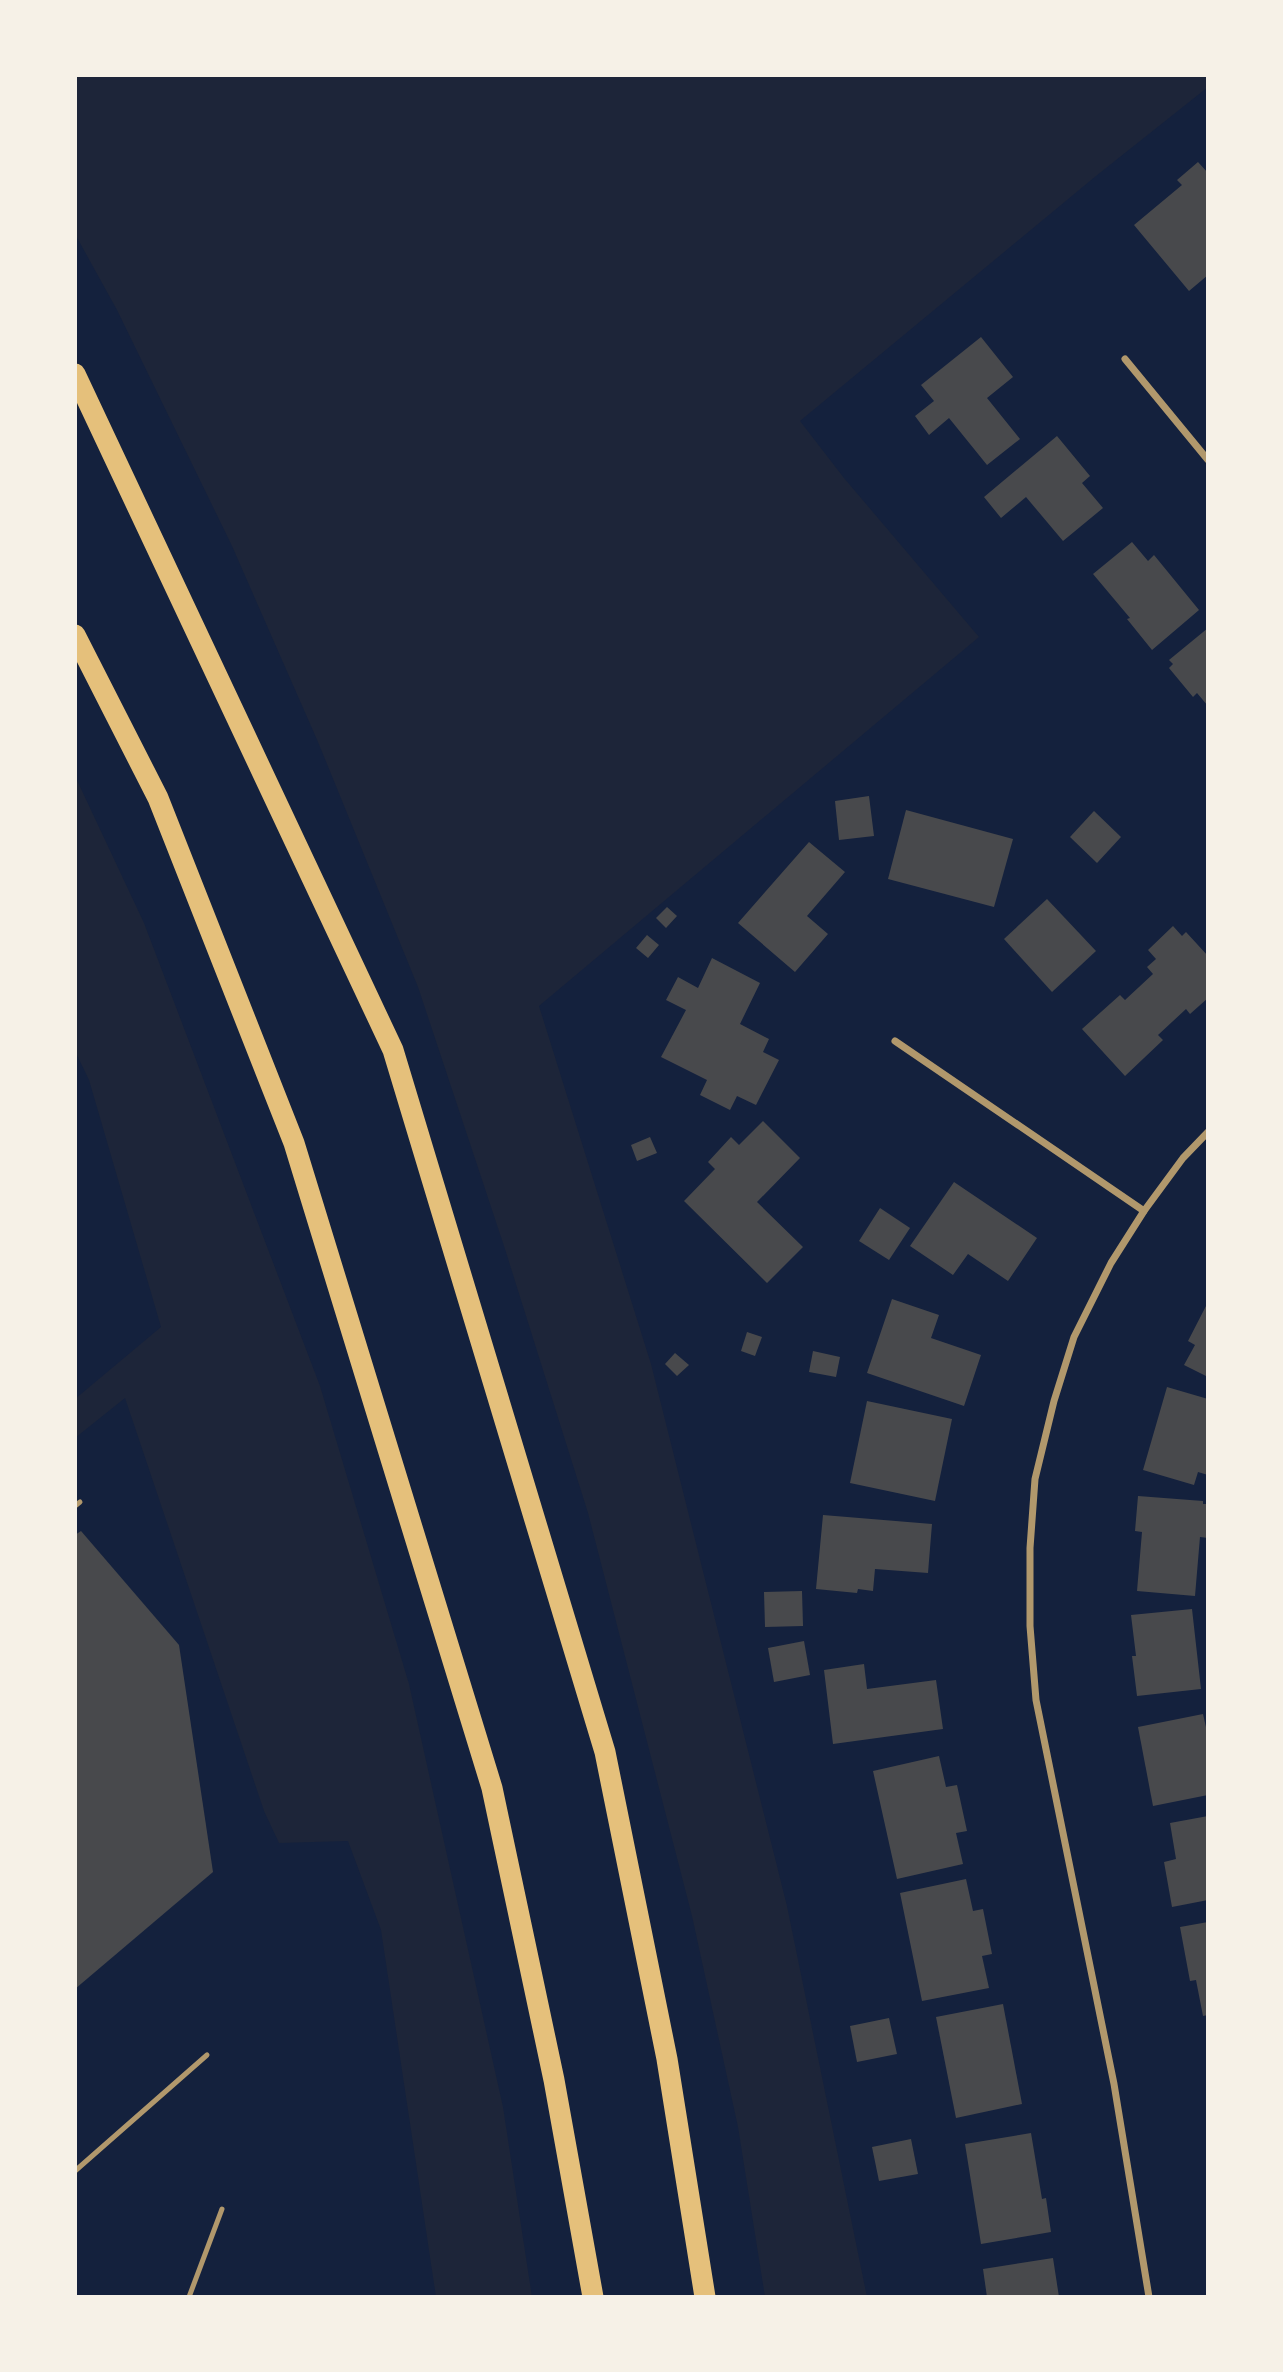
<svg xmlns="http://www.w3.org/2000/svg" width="1283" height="2372" viewBox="0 0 1283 2372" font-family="Raleway,sans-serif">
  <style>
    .green { fill: #1d2539 }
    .building { fill: #48494c }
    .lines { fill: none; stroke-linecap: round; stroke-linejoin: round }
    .service { stroke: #b1986c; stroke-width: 5 }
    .minor { stroke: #b1986c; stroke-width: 7 }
    .motorway { stroke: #e5c07b; stroke-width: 21 }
  </style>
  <rect width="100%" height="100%" fill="#14213d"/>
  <g class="green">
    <path d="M75,75H1208V87L1096,176L800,421L844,478L979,637L539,1006L651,1364L787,1906L867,2297H765L738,2127L692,1916L588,1513L504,1246L418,987L318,742L232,546L117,310L75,234Z"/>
    <path d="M75,776L144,923L320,1386L409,1684L503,2107L532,2297H436L381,1930L348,1841L279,1843L264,1811L125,1398L75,1438V1399L161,1327L89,1080L75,1051Z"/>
  </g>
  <g class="building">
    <path d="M1198,162L1208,173V275L1189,291L1134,225L1182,185L1177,180Z"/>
    <path d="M981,337L1013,377L987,398L1020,439L987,465L949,418L929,435L915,416L934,401L921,385Z"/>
    <path d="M1057,436L1090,476L1082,483L1103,508L1063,541L1026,497L1001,518L984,497Z"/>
    <path d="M1132,542L1148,561L1154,555L1199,610L1152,650L1127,619L1130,618L1093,574Z"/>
    <path d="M1208,628V706L1197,693L1193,697L1169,668L1173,664L1169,660Z"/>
    <path d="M869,796L874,836L839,840L835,801Z"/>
    <path d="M906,810L1013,839L994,907L888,879Z"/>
    <path d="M1094,811L1121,837L1097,863L1070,837Z"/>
    <path d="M809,842L845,872L807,916L828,934L795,972L738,923Z"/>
    <path d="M1047,899L1096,951L1052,992L1004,939Z"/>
    <path d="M667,907L677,916L666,928L656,918Z"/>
    <path d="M1173,926L1182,936L1186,932L1208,956V998L1190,1014L1186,1009L1158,1035L1163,1040L1125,1076L1082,1029L1120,995L1125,1000L1153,974L1147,967L1156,959L1148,950Z"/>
    <path d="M647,935L659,945L648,958L636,948Z"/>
    <path d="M712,958L760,983L740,1024L769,1039L763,1052L779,1060L756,1105L737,1096L730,1110L700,1095L707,1080L661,1057L686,1010L666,1000L678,977L698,988Z"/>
    <path d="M763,1121L800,1158L757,1202L803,1247L767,1283L684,1201L715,1169L708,1162L731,1137L739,1145Z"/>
    <path d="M650,1137L657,1153L637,1161L631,1145Z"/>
    <path d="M954,1182L1037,1238L1008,1281L968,1254L953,1275L910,1246Z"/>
    <path d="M880,1208L910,1228L889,1260L859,1241Z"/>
    <path d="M892,1299L939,1315L931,1338L981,1355L964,1406L867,1373Z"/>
    <path d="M1206,1306L1208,1307V1377L1184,1365L1195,1345L1188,1341Z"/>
    <path d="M747,1332L762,1337L755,1356L741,1351Z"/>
    <path d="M813,1351L840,1357L836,1377L809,1372Z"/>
    <path d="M675,1353L689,1365L677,1376L665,1364Z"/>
    <path d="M1167,1387L1208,1399V1475L1198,1472L1194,1485L1143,1470Z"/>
    <path d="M867,1401L952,1419L935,1501L850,1483Z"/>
    <path d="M1138,1496L1203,1501V1504H1208V1538L1200,1537L1195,1596L1137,1591L1142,1532L1135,1531Z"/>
    <path d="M823,1515L932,1524L928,1573L875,1569L873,1591L858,1589L857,1593L816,1589Z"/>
    <path d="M81,1531L179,1645L213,1872L75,1989V1535Z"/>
    <path d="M802,1591L803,1626L765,1627L764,1592Z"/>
    <path d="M1192,1609L1201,1689L1137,1696L1132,1656H1136L1131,1615Z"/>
    <path d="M804,1641L810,1675L774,1682L768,1648Z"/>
    <path d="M864,1664L867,1689L936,1680L943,1729L833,1744L824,1670Z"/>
    <path d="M1203,1714L1208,1736V1795L1153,1806L1138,1727Z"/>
    <path d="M939,1756L946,1787L957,1785L967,1831L956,1833L963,1864L897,1879L873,1771Z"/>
    <path d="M1208,1816V1900L1172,1907L1164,1862L1176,1859L1170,1823Z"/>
    <path d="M966,1879L973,1911L983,1909L992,1954L982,1956L989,1988L922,2001L900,1893Z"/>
    <path d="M1208,1922V2015L1203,2016L1196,1980L1190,1981L1180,1927Z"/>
    <path d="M1003,2004L1022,2104L956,2118L936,2017Z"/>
    <path d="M889,2018L897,2054L857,2062L850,2026Z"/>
    <path d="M1031,2133L1042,2199L1046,2198L1051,2232L981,2244L965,2144Z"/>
    <path d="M911,2139L918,2174L879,2181L872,2147Z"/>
    <path d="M1053,2258L1059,2297H987L983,2269Z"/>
  </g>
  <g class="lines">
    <g class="service">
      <path d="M75,1506L80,1502"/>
      <path d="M75,2171L207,2055"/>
      <path d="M189,2297L222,2209"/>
    </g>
    <g class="minor">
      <path d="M1125,359L1208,460"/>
      <path d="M895,1041L1144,1211"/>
      <path d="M1149,2297L1114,2084L1036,1700L1030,1626V1548L1035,1479L1054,1401L1074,1337L1111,1263L1144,1211L1183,1158L1208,1132"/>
    </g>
    <g class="motorway">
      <path d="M75,374L393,1050L605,1752L667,2059L705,2297"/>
      <path d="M75,635L158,798L294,1143L492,1788L554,2080L593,2297"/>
    </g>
  </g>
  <rect width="1283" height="2372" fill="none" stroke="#f6f1e7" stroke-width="154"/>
</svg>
